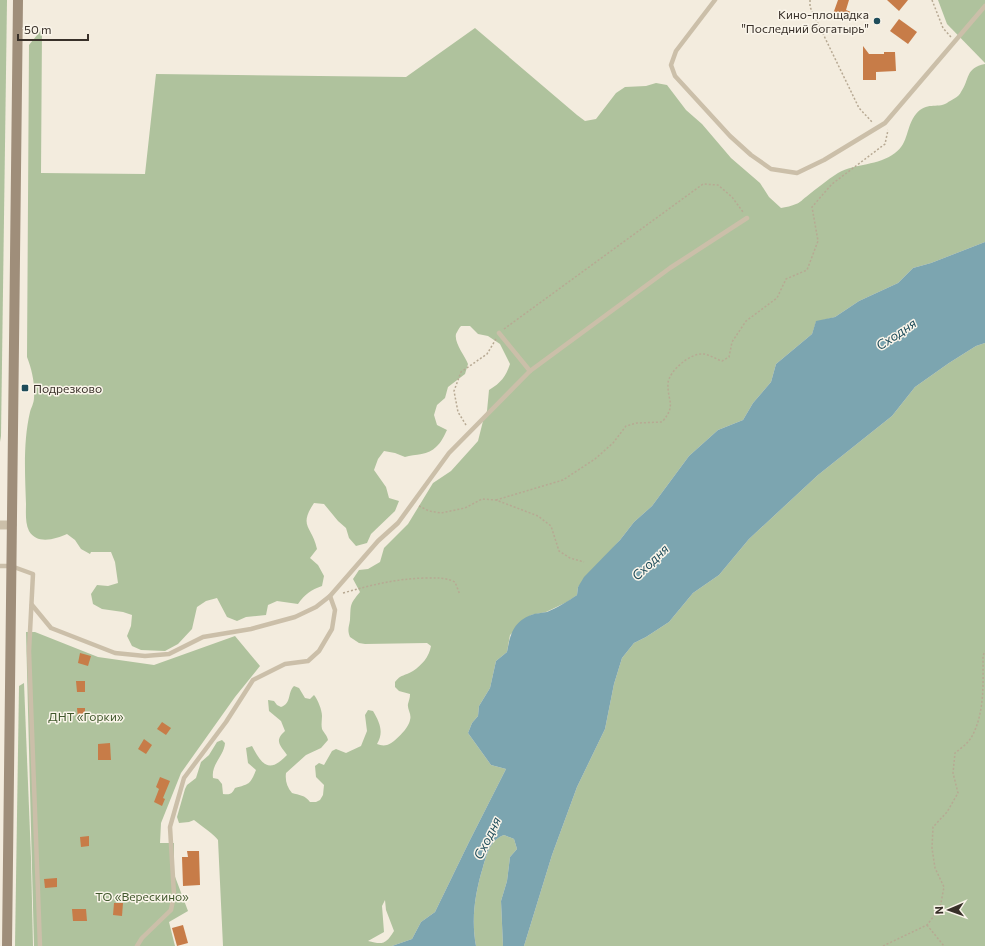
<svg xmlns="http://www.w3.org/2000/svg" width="985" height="946" viewBox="0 0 985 946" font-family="Commissioner,sans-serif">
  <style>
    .green { fill: #afc29d; fill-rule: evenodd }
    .water { fill: #7ca5b0 }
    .building { fill: #c77c48 }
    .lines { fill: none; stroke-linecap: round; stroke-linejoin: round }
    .path { stroke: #b7a993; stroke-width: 1.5; stroke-dasharray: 2 2; stroke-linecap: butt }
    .service { stroke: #cbbfa9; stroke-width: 4.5 }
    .minor { stroke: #cbbfa9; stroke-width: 9 }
    .secondary { stroke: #9f8e7a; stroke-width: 10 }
    .poi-dot { fill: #1e4c5a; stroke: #faf5ea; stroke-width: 1.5 }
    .labels { text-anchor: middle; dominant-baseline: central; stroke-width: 3; stroke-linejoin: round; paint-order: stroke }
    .poi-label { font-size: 12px; fill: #383029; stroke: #faf5ea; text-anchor: end }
    .park-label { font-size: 12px; fill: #40572c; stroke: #faf5ea }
    .water-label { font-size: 13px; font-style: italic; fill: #1e4c5a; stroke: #faf5ea }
  </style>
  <rect width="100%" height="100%" fill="#f3ecde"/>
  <g class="green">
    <path d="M0,0H7L1,436L0,442Z"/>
    <path d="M938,0H985V63L947,24Z"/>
    <path d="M475,28L577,115L585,121L596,119L616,93L625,87L646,86L656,83L667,85L686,110L702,124L731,158L760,183L769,197L781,208C786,207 792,206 796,204C800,203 803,199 806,197C816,189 827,180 838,173C856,163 878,166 895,153C909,143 906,126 916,114C927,101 936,109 947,103C951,100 959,97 961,92C970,79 965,68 985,64V242L931,263L913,268L898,283L859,301L835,317L816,322L812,334L776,364L771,382L753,403L743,420L718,430L689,456L652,506L634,522L620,540L578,587L577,595L567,602L546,612L531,615L510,635L507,652L496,661L490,688L479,706L478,716L472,723L468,733L491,765L506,769L469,842L435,912L421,922L412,939L392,946H223L218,840C215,835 200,825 194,820L189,822L179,823L177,817L185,789L187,785L196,778L201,762L209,755L217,742L222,740L225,743C224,756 211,764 213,778L218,779L222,784L223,794C230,795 232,794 235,788C249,784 250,785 256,770L248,763L246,748L252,746C262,765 269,774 287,755C280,745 274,741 285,731L281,721L269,711L268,700L274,701L277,705L281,707C292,703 287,693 294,686L299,688L305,698L310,699L314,695C318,700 322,710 322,716C322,720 321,724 322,729C324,733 327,735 328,740L321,748L306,755L286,773C285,781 287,787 292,793C299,795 305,795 310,802H316L320,800L323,795L324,785L316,777L315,766L319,763L324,765L332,751L336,749L346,753L361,746L367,731L365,715L368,710L373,711C380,723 384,732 377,744C380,745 383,746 387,745C394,743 409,728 410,720C412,714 407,709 408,704C409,700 410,698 410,694L399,691L395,687V682C401,674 405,676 413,671C422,665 429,657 431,646L427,643L365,644L359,643L350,637C347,630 349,627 350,620C351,605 349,605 360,592L353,579L359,570L368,569L380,562L384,548L408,524L433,483L451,471L478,441L483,421L487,411L489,390C501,383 506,376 510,364L500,344L488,336L478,334L470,326H461C459,328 457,332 456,334C454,343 465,356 468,364L465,374L448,387L445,398L437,405L434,415L437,425L447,430C444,436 441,443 436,447C429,455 415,454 405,457L395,453L384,451L378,459L374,470L386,487L389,498L399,501L395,511L371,534L367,543L356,546L349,538L346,528L338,521L324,504L314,503C298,527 312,526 317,549L310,558L318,565L324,576L322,586C311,590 305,594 298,604L277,601L268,605L266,615L246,617L237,621L227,617L217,598L206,601L197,607L192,629L178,644L165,651L141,650L132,646L127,636L131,626L132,615L123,612L102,609L93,604L91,594L97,585L108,586L118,583L115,562L111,552H91L90,554L81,549L75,540L67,534C56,539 37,545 29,531C25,523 26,512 26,504C25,474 23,442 30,412C31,408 34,403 34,398C35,383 32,370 27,357L29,45L42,29L41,173L145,174L156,74L406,77ZM385,900L386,910L394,931C386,944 383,945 368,941L384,932L382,906Z"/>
    <path d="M985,343V946H524L552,855L577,787L605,729L614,684L622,658L634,643L646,637L669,622L693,593L719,575L749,539L818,475L892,416L915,387L949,363L976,346Z"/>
    <path d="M26,632H35L98,657L154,665L235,636L260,666L235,697L181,773L161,823L160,843H174V874L188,911L169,922L175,946H34Z"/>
    <path d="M24,683L31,858L33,946H15L19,686Z"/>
    <path d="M504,835L514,839L517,849L510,857L507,881L501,901L503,946H476C471,919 475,893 483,867C487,854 490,840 504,835Z"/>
  </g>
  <path class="water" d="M985,242V343L976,346L949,363L915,387L892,416L818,475L749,539L719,575L693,593L669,622L646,637L634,643L622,658L614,684L605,729L577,787L552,855L524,946H503L501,901L507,881L510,857L517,849L514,839L504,835C490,840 487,854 483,867C475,893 471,919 476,946H392L412,939L421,922L435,912L469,842L506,769L491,765L468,733L472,723L478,716L479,706L490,688L496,661L507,652C510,635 513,622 531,615C536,613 542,613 547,612C557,608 568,601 577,595L578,587L584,577L620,540L634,522L652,506L689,456L718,430L743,420L753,403L771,382L776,364L812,334L816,321L835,317L859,301L898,283L913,268L931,263Z"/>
  <g class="building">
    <path d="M838,0H849L846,10L851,12L849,19L833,14Z"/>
    <path d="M887,0H908L899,11Z"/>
    <path d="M899,19L917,32L908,44L890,31Z"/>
    <path d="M863,46L869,54H884V52H895L896,71L876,72V80H863Z"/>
    <path d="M80,653L91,656L88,666L78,663Z"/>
    <path d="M76,681H85V692H77Z"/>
    <path d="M77,708H85V719H78Z"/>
    <path d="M162,722L171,728L166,735L157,729Z"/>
    <path d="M144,739L152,745L146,754L138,749Z"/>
    <path d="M110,743L111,760H98V744Z"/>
    <path d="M160,777L170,781L163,798L165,799L162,806L154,802L159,789L156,787Z"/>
    <path d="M89,836V846L81,847L80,837Z"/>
    <path d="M187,851H199L200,885L183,886L182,857H188Z"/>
    <path d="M57,878V887L45,888L44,879Z"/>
    <path d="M114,903H123L122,916L113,915Z"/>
    <path d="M72,909H86L87,921H73Z"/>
    <path d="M183,925L188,943L177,946L172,928Z"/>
  </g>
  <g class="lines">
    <g class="path">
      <path d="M810,0V7L859,108L873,123"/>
      <path d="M932,0L943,28L951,37"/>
      <path d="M504,329L703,184L718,185L732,197L743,212"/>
      <path d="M466,425L458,412L454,391L461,372L487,354L496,339"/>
      <path d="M496,500L563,480L595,459L613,443L626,426L637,423L662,422C677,405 667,401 668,383C669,371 691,352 704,354C710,355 716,359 722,361L729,357L732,342L746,321L777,298L786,279L807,270L818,241L812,207L832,184L885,144L888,130"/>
      <path d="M419,506L429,511L441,513L465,508L482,499L496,500L538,516L551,526L559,551L570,558L584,562"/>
      <path d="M343,593C372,585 394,579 425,578C436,578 444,577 455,582L460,595"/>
      <path d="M927,925L944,946"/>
      <path d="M883,946L927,925L940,908L944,887L935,868L932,848L933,827L947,812L958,793L953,773L955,753C960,749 967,744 971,738C985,714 983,683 983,656L985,651"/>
    </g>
    <g class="service">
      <path d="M715,0L676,51L671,65L675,76L730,136L751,155L771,169L797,173L824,160L885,123L985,6"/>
      <path d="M499,333L530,371"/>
      <path d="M0,566H11L33,574L29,651L40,946"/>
      <path d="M32,605L51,628L115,653L145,656L169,654L203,637L251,629L295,617L316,607L330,596L378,541L398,523L449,453L530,371L670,268L747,218"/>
      <path d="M137,946L142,938L171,910L174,895L170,827L184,778L226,722L253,680L285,664L308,661L319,651L332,629L335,610L330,596"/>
    </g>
    <path class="minor" d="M0,525H12"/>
    <path class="secondary" d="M7,946L18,0"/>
  </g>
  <g class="poi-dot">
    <circle cx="877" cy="21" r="4"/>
    <rect x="21" y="384" width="8" height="8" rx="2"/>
  </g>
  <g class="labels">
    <g class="poi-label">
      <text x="869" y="14">Кино-площадка<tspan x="869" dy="14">"Последний богатырь"</tspan></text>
      <text x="33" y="388" text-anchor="start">Подрезково</text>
    </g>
    <g class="park-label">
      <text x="86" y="716">ДНТ «Горки»</text>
      <text x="142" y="896">ТО «Верескино»</text>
    </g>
    <g class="water-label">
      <text transform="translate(896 334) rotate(-34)">Сходня</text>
      <text transform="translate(650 562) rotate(-44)">Сходня</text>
      <text transform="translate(487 838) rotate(-64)">Сходня</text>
    </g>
  </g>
  <g transform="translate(949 910) rotate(268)" stroke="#faf5ea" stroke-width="3" paint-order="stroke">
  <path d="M0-3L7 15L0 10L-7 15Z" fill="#383029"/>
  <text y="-6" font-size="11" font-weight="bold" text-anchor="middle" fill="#383029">N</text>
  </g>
  <path d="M18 34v6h70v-6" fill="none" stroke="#383029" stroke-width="2"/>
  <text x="24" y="34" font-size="12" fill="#383029" stroke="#faf5ea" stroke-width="3" paint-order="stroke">50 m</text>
</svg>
